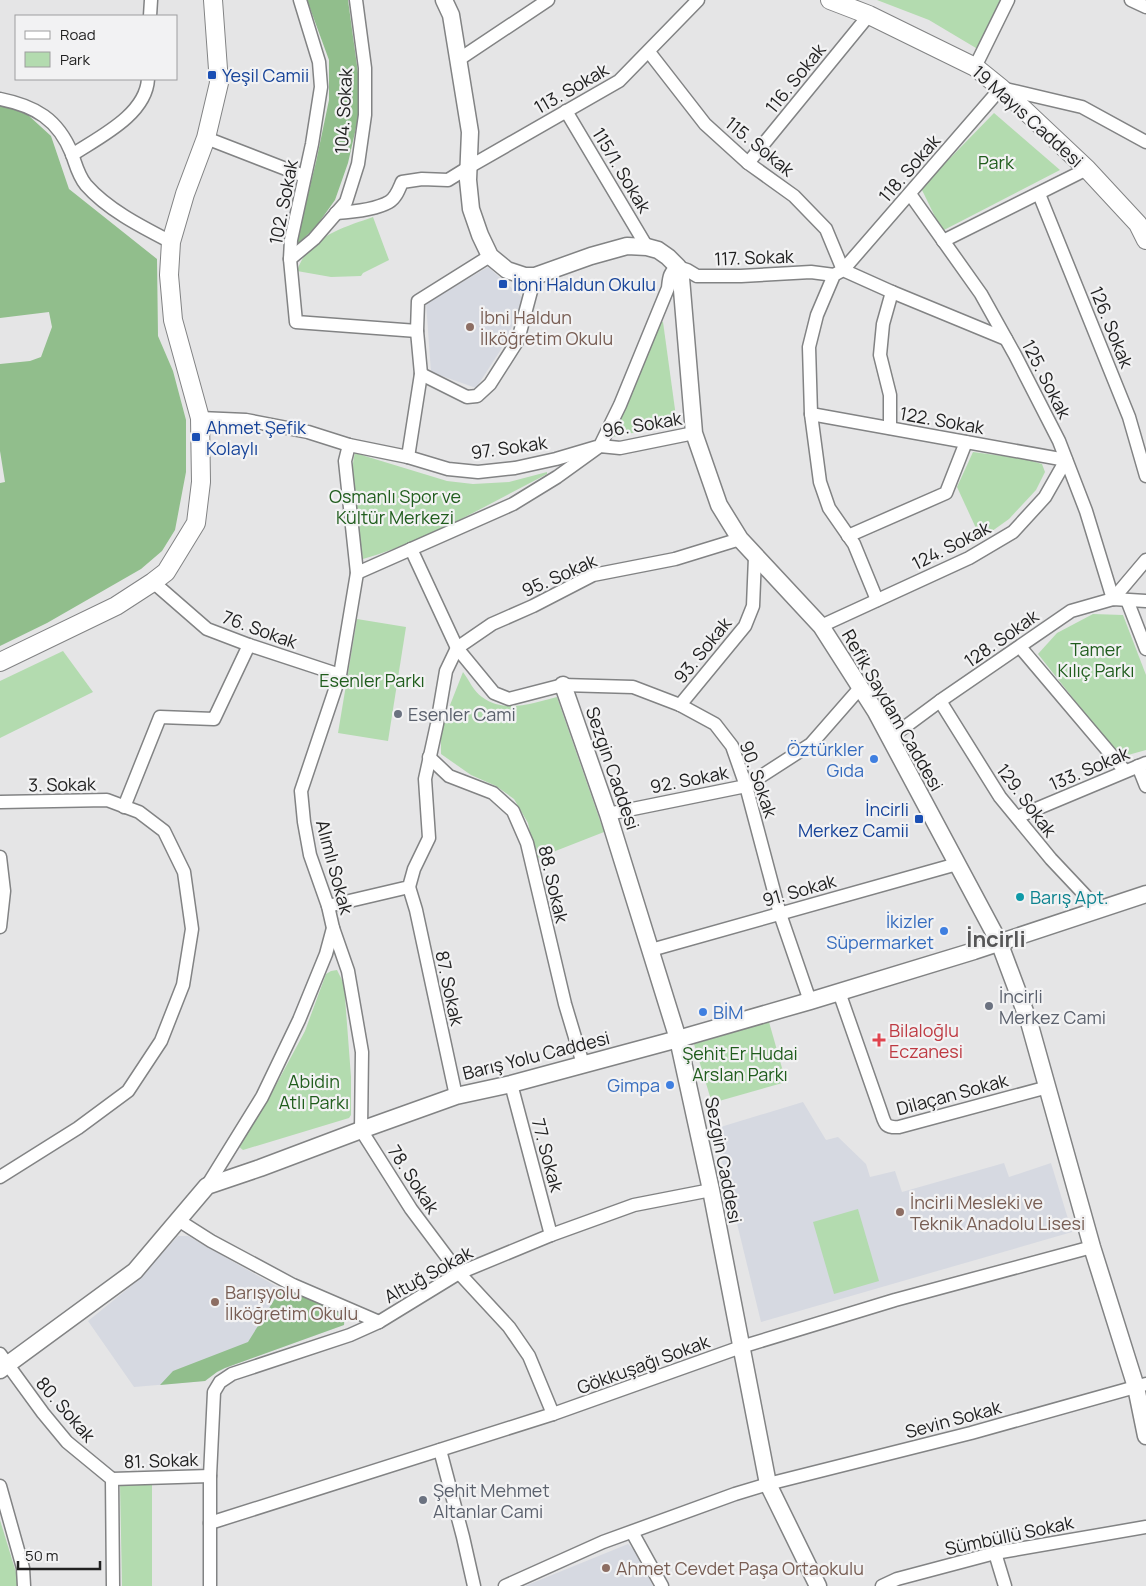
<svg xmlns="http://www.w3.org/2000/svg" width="1146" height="1586" viewBox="0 0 1146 1586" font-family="Manrope,sans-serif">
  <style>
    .built { fill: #d6d9e1 }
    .green { fill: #b3dbaf }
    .forest { fill: #91be8c }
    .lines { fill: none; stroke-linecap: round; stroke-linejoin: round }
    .minor-casing { stroke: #828384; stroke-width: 15 }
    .tertiary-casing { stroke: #828384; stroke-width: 19 }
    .secondary-casing { stroke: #828384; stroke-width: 20 }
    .minor { stroke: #fff; stroke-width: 12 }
    .tertiary { stroke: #fff; stroke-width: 16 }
    .secondary { stroke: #fff; stroke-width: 18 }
    .transit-dot { fill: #1a4fb4; stroke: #f2f2f3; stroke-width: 2 }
    .education-dot { fill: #8d6e63; stroke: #f2f2f3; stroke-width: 2 }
    .worship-dot { fill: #6b7280; stroke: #f2f2f3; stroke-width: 2 }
    .shop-dot { fill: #3f7fe0; stroke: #f2f2f3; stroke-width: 2 }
    .culture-dot { fill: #0f9aa8; stroke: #f2f2f3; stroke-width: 2 }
    .health-dot { fill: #e0444e; stroke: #f2f2f3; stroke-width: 2 }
    .labels { text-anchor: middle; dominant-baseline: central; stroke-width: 4.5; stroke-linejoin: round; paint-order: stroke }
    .transit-label { font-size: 18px; fill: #164399; stroke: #f2f2f3; text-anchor: start }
    .street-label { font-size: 18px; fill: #212121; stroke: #f2f2f3 }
    .park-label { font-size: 18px; fill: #205d1d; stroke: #f2f2f3 }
    .education-label { font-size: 18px; fill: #785e54; stroke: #f2f2f3; text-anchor: start }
    .worship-label { font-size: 18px; fill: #5b616d; stroke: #f2f2f3; text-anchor: start }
    .shop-label { font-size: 18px; fill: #366cbe; stroke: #f2f2f3; text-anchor: end }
    .culture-label { font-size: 18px; fill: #0d838f; stroke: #f2f2f3; text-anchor: start }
    .health-label { font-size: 18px; fill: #be3a42; stroke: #f2f2f3; text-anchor: start }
    .district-label { font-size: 22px; font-weight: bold; fill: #565657; stroke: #f2f2f3 }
  </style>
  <rect width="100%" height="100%" fill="#e5e5e6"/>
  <g class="built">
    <path d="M488,267L525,300L500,351L476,388L431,372L426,303Z"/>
    <path d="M803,1102L826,1140L838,1137L866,1164L870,1177L895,1171L902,1192L1004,1163L1009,1177L1051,1163L1072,1232L761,1322L714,1129Z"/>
    <path d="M178,1236H188L281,1289L345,1312L344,1325L225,1368L217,1372L205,1381L134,1387L88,1321L136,1282Z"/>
    <path d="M628,1544L635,1551L653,1586H525Z"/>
  </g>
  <g class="green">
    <path d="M877,0H1000L1001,1L981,51L929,20Z"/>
    <path d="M994,113L1060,170L942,231L921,188Z"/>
    <path d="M373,217L389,260L363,273L361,276L331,277L297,271C308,237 342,228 373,217Z"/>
    <path d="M655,319L663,322L677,424L597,440Z"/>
    <path d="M973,452L1025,459L1042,464L1045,472L1036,490L1009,519L981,539L957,487Z"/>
    <path d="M355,453L447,481L473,484L509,482L547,472V474C487,505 428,540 363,559C359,530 347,480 355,453Z"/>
    <path d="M1093,614L1123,615L1146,675V750L1128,755L1114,750L1038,654L1057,633Z"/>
    <path d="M357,619L406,627L388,741L338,733Z"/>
    <path d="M63,651L93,692L0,738V681Z"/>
    <path d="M463,672C469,680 474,692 482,697C505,714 532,703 557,697L604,832L535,859L528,823L514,799L496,786L471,775L441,754V728Z"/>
    <path d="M337,970L344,984L351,1077V1115L349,1118L243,1150L238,1146L269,1098L305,1031L326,974L331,971Z"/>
    <path d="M769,1022L786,1082L712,1103L694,1044Z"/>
    <path d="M858,1209L879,1281L834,1294L813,1222Z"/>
    <path d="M152,1483V1586H122L120,1484Z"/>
    <path d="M0,1520L18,1579L19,1586H0Z"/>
  </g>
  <g class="forest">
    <path d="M307,0H348L358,73V119L348,163L335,200L315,228L295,246L316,162L329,100V60Z"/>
    <path d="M0,104L28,115L51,136L69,189L157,259L158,336L173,371L186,420V472L175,530L162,551L141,569L47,623L0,646V483L5,482L0,451V364L30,361L41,357L52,327L49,312L0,318Z"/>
    <path d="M281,1289L345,1312L344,1325L225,1368L217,1372L205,1381L160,1385L173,1371L248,1342Z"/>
  </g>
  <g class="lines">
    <defs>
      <g id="minor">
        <path d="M300,0L319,62L321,87L312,144L291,240L290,259L296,322L417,331"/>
        <path d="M1131,0L1146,7"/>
        <path d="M150,16L151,0"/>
        <path d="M649,52L705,124L748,163L794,196L826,229L843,270"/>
        <path d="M458,60L548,0"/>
        <path d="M975,67L1008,0"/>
        <path d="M0,99C35,106 58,119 72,154C76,165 78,175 86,185C108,210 142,227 171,242"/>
        <path d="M566,111L647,247"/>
        <path d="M206,138L304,176"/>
        <path d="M72,155C99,137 146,115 148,79"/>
        <path d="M748,163L869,15"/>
        <path d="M910,194L981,294L1015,355L1059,441L1086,511L1113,599"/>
        <path d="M1039,194L1129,417L1146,476"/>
        <path d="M336,213C352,212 375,210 389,202C396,198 399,189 402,182L422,179L448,180L469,167L619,81L698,0"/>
        <path d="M943,241L1087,169"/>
        <path d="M290,259L314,239L346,202L358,164L365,115V68L356,0"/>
        <path d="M843,270L1001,88L1082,107L1146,142"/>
        <path d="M421,374L467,397L477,396L490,384L518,340L535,276"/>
        <path d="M811,414L1066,460L1045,497L1013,532L969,558L821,626"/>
        <path d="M200,418L246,420L308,432L349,445L408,457L448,469L478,472L515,468L556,459L600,446L620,405L668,288C669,278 669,272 678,267L687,270L697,276H741L811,272L834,275"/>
        <path d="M890,428V395L880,355L883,324L892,292"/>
        <path d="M408,457L421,374L417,331L418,301L490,256"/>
        <path d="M848,536L946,493L966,442"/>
        <path d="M411,549L457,648L494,693L509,699L563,685L633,687L680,705L715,724L732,746L746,786L780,914L810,1001"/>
        <path d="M357,573L513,504L557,477L600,446L620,448L694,433"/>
        <path d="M153,582L207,629L249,645L340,675"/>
        <path d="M1113,599L1146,560"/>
        <path d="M877,600L854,544L829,508L820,482L811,414L809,347L817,315L834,275L843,270L892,292L1006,339"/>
        <path d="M1127,600L1146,649"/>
        <path d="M1020,647L1125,771"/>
        <path d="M940,701L1000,797L1051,859L1099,910"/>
        <path d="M680,705L745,626L753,606L755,557"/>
        <path d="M890,738L940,701L1071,611L1113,599L1146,601"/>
        <path d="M429,757L449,776L493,793L513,811L527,843L565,1004L583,1064"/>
        <path d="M1138,766L1146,786"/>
        <path d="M0,802L107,800L139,812L164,831L184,872L192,929L183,985L161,1041L128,1091L78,1128L0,1177"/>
        <path d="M124,807L160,717L214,719L249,645"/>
        <path d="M608,814L746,786L811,744L860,688"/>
        <path d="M1017,817L1146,763"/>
        <path d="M0,857L4,891L0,927"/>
        <path d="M409,887L416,910L456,1096"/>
        <path d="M328,906L409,887L414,869L429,838L425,779L437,724L446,671L457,648L492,624L533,606L593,575L675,559L740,539"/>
        <path d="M333,928L348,971L362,1052L361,1130L411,1209L459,1273L509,1327L529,1356L553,1414"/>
        <path d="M651,950L957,864"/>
        <path d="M839,992L881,1112C885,1124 885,1128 899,1127L1048,1087"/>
        <path d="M511,1084L551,1235"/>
        <path d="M207,1186L262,1097L299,1020L326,954L333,928L328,906L310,855L304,822L301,791L340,675L357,573L345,461L349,445"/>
        <path d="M178,1220L211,1241L293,1285L379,1322"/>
        <path d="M0,1354L43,1413L67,1442L112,1479L113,1586"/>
        <path d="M440,1450L463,1537L474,1586"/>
        <path d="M112,1479L210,1476"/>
        <path d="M0,1486L23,1568L24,1586"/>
        <path d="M210,1523L553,1414L741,1347L895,1300L1092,1247"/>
        <path d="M632,1532L662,1586"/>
        <path d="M995,1553L1005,1586"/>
        <path d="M210,1586V1476L214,1392L220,1382L232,1374L350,1335L379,1322L459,1273L551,1235L634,1205L711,1190"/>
        <path d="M505,1586L603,1542L735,1494L768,1484L971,1433L1146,1384"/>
        <path d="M882,1586L897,1579L995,1553L1146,1527"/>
      </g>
      <g id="tertiary">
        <path d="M444,0L451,15L470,132L468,180L471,209L480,235L490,256L507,270L525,276H535L591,256L627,246L647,247L658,250L668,257L678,267L681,278L694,433L719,505L740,539L821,626L876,712L999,942L1029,1022L1092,1247L1136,1387L1146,1436"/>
        <path d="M563,685L608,814L678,1039L711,1190L768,1484L818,1586"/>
        <path d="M0,1370L135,1271L207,1186L260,1168L361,1130L456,1096L511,1084L678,1039L810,1001L974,951L1146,894"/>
      </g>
      <g id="secondary">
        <path d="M830,0L869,15L975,67L1001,88L1087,169L1138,224L1146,240"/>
        <path d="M0,662L116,606L153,582L166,572L196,523L201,482L200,418L173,320L169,275L171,242L185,194L206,138L219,83L213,0"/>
      </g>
    </defs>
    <use href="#minor" class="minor-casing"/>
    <use href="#tertiary" class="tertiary-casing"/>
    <use href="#secondary" class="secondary-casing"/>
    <use href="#minor" class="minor"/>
    <use href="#tertiary" class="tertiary"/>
    <use href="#secondary" class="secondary"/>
  </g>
  <g class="transit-dot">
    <rect x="207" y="70" width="10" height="10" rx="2.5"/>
    <rect x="498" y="279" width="10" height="10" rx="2.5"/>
    <rect x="191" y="432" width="10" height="10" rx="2.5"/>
    <rect x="914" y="814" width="10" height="10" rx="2.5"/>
  </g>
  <g class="education-dot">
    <circle cx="470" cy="327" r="5"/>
    <circle cx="900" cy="1212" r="5"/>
    <circle cx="215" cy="1302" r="5"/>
    <circle cx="606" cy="1568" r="5"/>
  </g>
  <g class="worship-dot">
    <circle cx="398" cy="714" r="5"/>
    <circle cx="989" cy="1006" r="5"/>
    <circle cx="423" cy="1500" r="5"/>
  </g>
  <g class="shop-dot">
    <circle cx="874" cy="759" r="5"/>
    <circle cx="944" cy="931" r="5"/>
    <circle cx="703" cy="1012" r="5"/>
    <circle cx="670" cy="1085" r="5"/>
  </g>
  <circle class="culture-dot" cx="1020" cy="897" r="5"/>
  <path class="health-dot" d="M876.5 1032.5h5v5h5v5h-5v5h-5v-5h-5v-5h5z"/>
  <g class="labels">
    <g class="transit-label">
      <text x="222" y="75">Yeşil Camii</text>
      <text x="513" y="284">İbni Haldun Okulu</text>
      <text x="206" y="427">Ahmet Şefik<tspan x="206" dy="21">Kolaylı</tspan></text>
      <text x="909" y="809" text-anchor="end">İncirli<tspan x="909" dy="21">Merkez Camii</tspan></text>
    </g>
    <g class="street-label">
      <text transform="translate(795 78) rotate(-51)">116. Sokak</text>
      <text transform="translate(571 88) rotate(-30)">113. Sokak</text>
      <text transform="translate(343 111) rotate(-87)">104. Sokak</text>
      <text transform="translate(1028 116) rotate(42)">19 Mayıs Caddesi</text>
      <text transform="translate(760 146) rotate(39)">115. Sokak</text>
      <text transform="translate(909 168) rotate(-49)">118. Sokak</text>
      <text transform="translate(622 170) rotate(59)">115/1. Sokak</text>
      <text transform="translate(283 202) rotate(-79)">102. Sokak</text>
      <text transform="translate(754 257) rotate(-2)">117. Sokak</text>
      <text transform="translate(1112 327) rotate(68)">126. Sokak</text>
      <text transform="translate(1047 379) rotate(63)">125. Sokak</text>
      <text transform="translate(942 420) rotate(10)">122. Sokak</text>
      <text transform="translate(642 424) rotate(-9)">96. Sokak</text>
      <text transform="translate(509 447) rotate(-8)">97. Sokak</text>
      <text transform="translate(951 545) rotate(-27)">124. Sokak</text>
      <text transform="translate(559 575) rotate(-24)">95. Sokak</text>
      <text transform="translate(260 629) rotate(20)">76. Sokak</text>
      <text transform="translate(1001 638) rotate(-35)">128. Sokak</text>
      <text transform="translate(702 650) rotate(-51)">93. Sokak</text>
      <text transform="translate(893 710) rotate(60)">Refik Saydam Caddesi</text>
      <text transform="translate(613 768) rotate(71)">Sezgin Caddesi</text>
      <text transform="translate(1089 768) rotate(-23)">133. Sokak</text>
      <text transform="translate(689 779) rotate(-11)">92. Sokak</text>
      <text transform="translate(759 779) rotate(71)">90. Sokak</text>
      <text transform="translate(62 784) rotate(-1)">3. Sokak</text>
      <text transform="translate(1027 800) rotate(53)">129. Sokak</text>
      <text transform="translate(335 867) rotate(75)">Alımlı Sokak</text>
      <text transform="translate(554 884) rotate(77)">88. Sokak</text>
      <text transform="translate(799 890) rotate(-16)">91. Sokak</text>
      <text transform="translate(450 988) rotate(78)">87. Sokak</text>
      <text transform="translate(536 1055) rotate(-14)">Barış Yolu Caddesi</text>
      <text transform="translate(952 1094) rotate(-15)">Dilaçan Sokak</text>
      <text transform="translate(548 1155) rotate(75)">77. Sokak</text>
      <text transform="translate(724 1160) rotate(79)">Sezgin Caddesi</text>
      <text transform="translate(414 1179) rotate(57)">78. Sokak</text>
      <text transform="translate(428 1274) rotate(-29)">Altuğ Sokak</text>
      <text transform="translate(643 1364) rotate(-20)">Gökkuşağı Sokak</text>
      <text transform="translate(66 1409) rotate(49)">80. Sokak</text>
      <text transform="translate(953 1419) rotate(-15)">Sevin Sokak</text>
      <text transform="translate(161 1460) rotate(-2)">81. Sokak</text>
      <text transform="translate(1009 1535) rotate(-12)">Sümbüllü Sokak</text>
    </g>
    <g class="park-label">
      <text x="996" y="162">Park</text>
      <text x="395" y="496">Osmanlı Spor ve<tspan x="395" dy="21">Kültür Merkezi</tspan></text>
      <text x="1096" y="649">Tamer<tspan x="1096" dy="21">Kılıç Parkı</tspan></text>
      <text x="372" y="680">Esenler Parkı</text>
      <text x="740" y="1053">Şehit Er Hudai<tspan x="740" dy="21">Arslan Parkı</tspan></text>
      <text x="314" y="1081">Abidin<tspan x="314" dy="21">Atlı Parkı</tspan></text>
    </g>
    <g class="education-label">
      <text x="480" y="317">İbni Haldun<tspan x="480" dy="21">İlköğretim Okulu</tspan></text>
      <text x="910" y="1202">İncirli Mesleki ve<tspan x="910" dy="21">Teknik Anadolu Lisesi</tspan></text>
      <text x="225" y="1292">Barışyolu<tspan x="225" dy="21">İlköğretim Okulu</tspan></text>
      <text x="616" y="1568">Ahmet Cevdet Paşa Ortaokulu</text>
    </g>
    <g class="worship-label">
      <text x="408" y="714">Esenler Cami</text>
      <text x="999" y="996">İncirli<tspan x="999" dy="21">Merkez Cami</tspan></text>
      <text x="433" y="1490">Şehit Mehmet<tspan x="433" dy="21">Altanlar Cami</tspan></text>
    </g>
    <g class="shop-label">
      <text x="864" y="749">Öztürkler<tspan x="864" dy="21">Gıda</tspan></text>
      <text x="934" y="921">İkizler<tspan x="934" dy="21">Süpermarket</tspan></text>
      <text x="713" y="1012" text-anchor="start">BİM</text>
      <text x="660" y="1085">Gimpa</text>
    </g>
    <g class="culture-label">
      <text x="1030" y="897">Barış Apt.</text>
    </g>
    <g class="health-label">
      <text x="889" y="1030">Bilaloğlu<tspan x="889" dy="21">Eczanesi</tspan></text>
    </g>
    <g class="district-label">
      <text x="996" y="939">İncirli</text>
    </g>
  </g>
  <rect x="15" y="15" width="162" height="65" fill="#f2f2f3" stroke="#9e9e9f"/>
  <rect x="25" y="31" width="25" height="8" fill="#ffffff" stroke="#9e9e9f"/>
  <text x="60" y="40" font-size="15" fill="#212121">Road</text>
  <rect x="25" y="52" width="25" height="15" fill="#b3dbaf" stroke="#9e9e9f"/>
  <text x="60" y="65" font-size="15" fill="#212121">Park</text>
  <path d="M18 1561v8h82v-8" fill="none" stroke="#212121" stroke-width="2.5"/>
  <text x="25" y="1561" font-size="15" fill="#212121" stroke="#f2f2f3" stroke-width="4" paint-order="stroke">50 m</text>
</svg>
